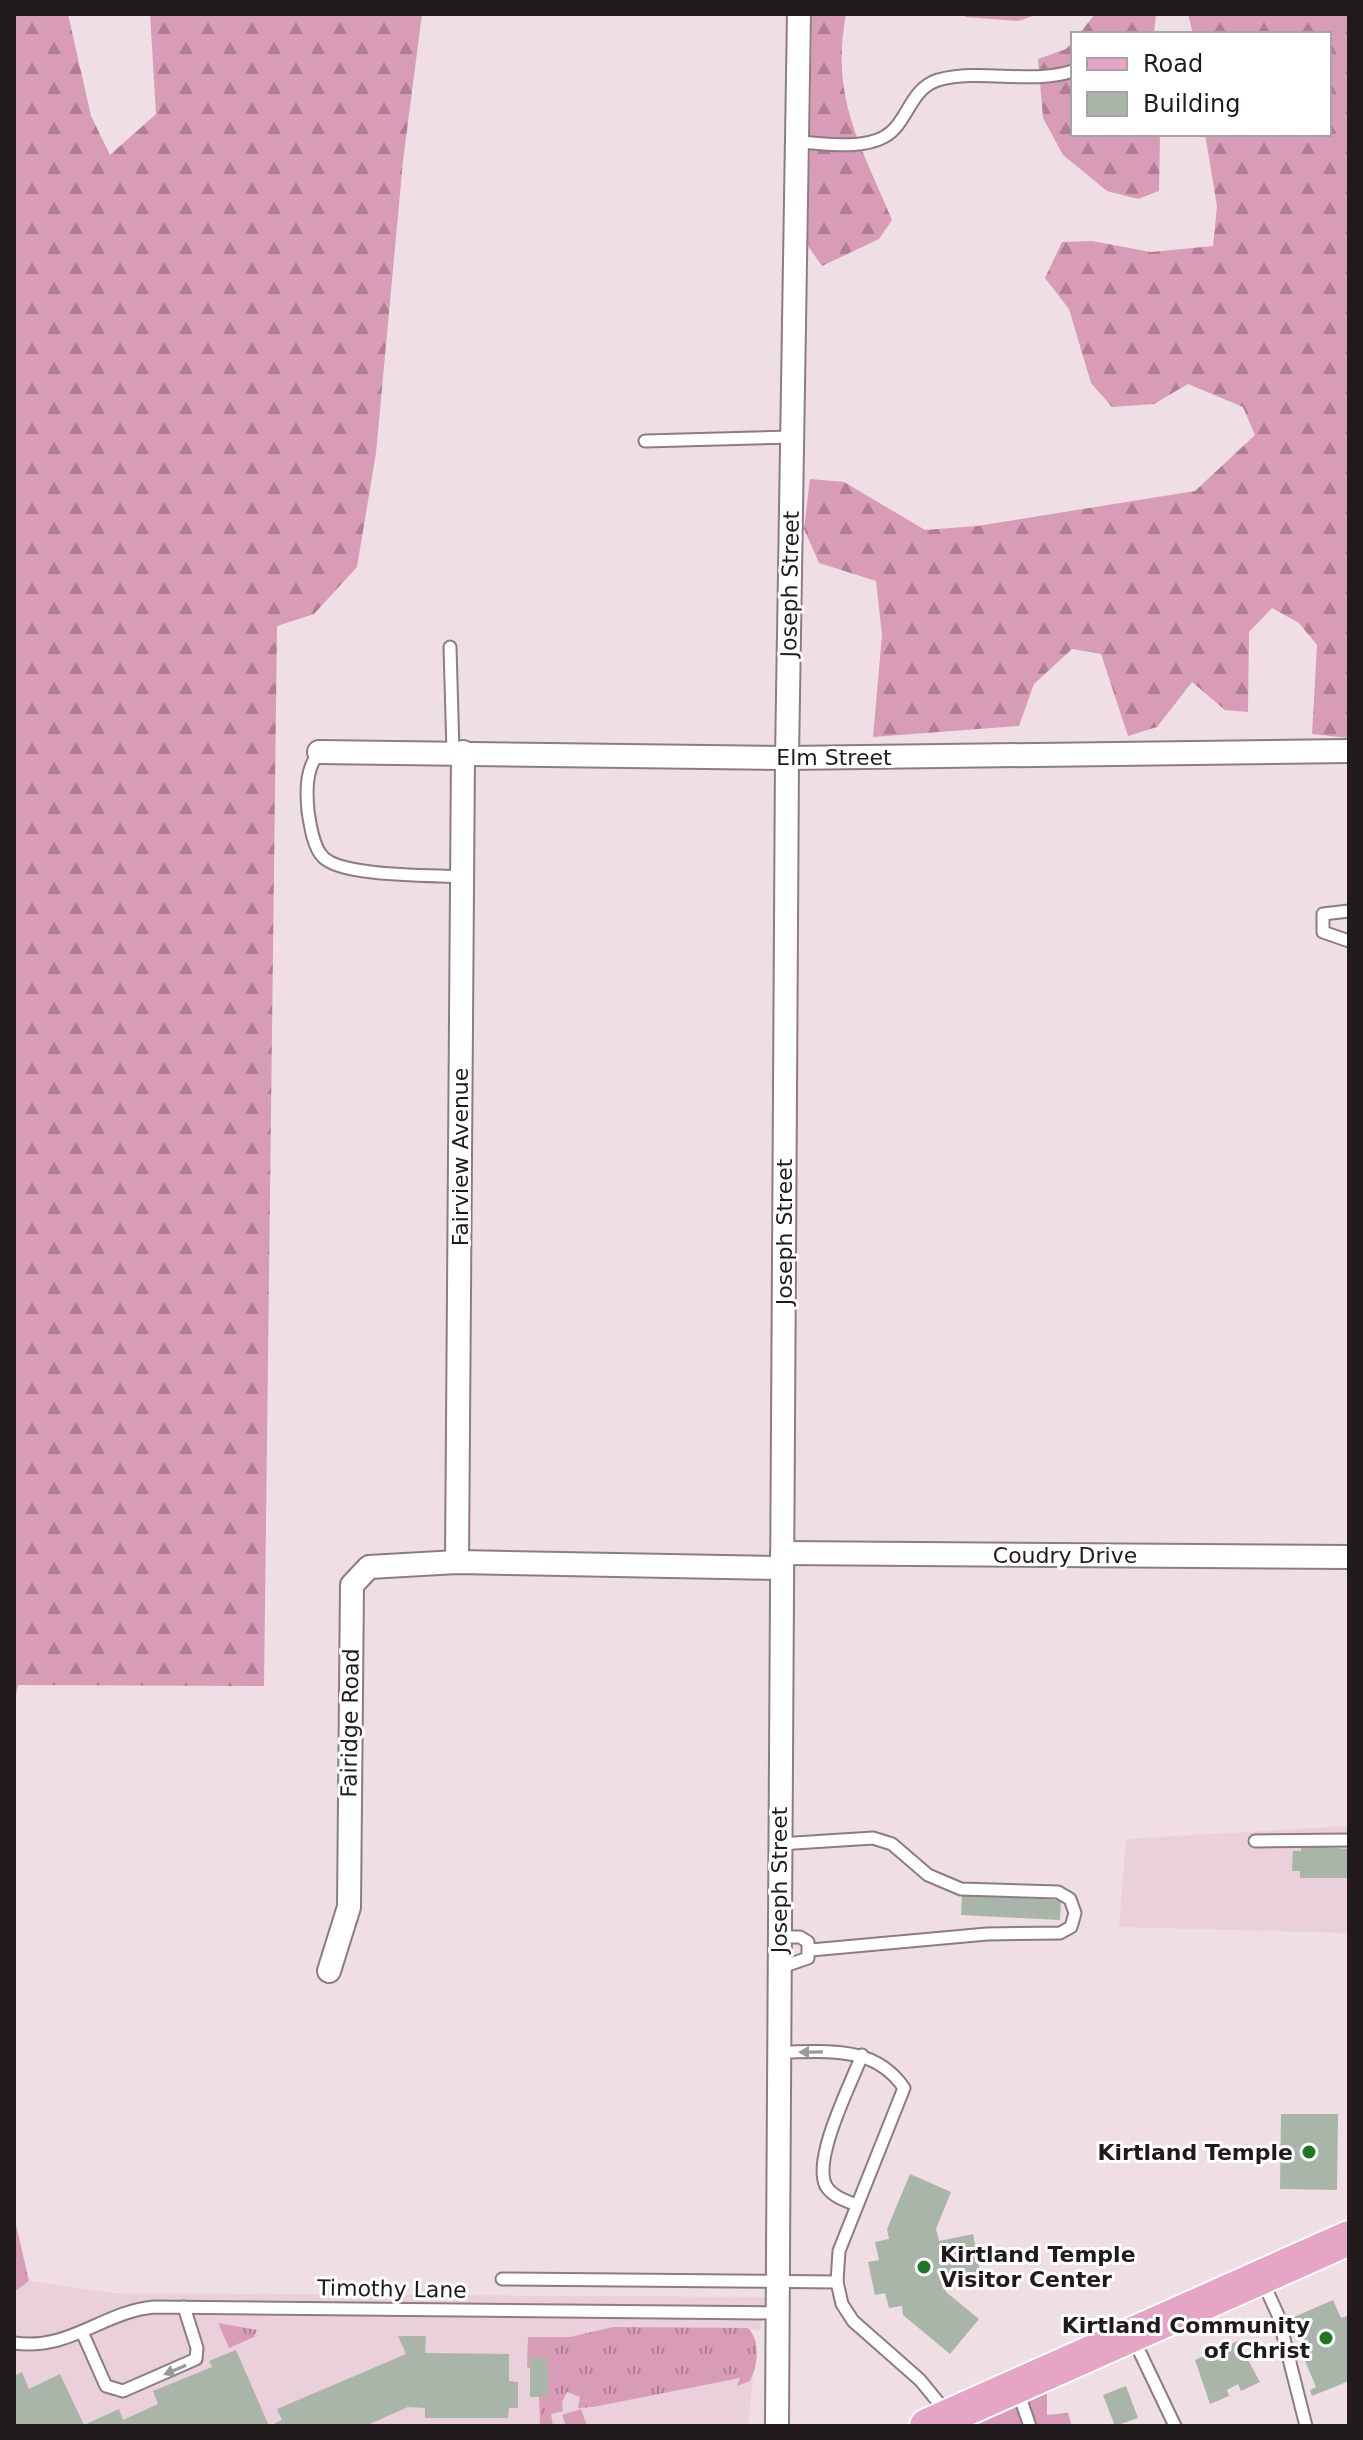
<svg xmlns="http://www.w3.org/2000/svg" width="1363" height="2440" viewBox="0 0 1363 2440" font-family="'DejaVu Sans',sans-serif">
  <style>
    .built { fill: #ead0da }
    .grass { fill: url(#grass-tufts) }
    .forest { fill: url(#forest-firs) }
    .garden { fill: #d99cb7 }
    .building { fill: #a9b5a8 }
    .lines { fill: none; stroke-linecap: round; stroke-linejoin: round }
    .lane-casing { stroke: #8c7c83; stroke-width: 15 }
    .street-casing { stroke: #8c7c83; stroke-width: 26 }
    .primary-casing { stroke: #fff; stroke-width: 38 }
    .lane { stroke: #fff; stroke-width: 11 }
    .street { stroke: #fff; stroke-width: 22 }
    .primary { stroke: #e6a5c4; stroke-width: 34 }
    .oneway { fill: #9b9899 }
    .poi-dot { fill: #1e7725; stroke: #fff; stroke-width: 3 }
    .labels { text-anchor: middle; dominant-baseline: central; stroke-width: 6; stroke-linejoin: round; paint-order: stroke }
    .street-label { font-size: 22px; fill: #201a1c; stroke: #fff }
    .poi-label { font-size: 22px; font-weight: bold; fill: #201a1c; stroke: #fff; text-anchor: end }
  </style>
  <defs>
    <pattern id="grass-tufts" width="24" height="20" patternUnits="userSpaceOnUse" patternTransform="scale(2)"><rect width="24" height="20" fill="#d99cb7"/><path d="M3 7l-1-3M5 7V3M7 7l1-3M15 17l-1-3M17 17v-4M19 17l1-3" fill="none" stroke="#b07e94"/></pattern>
    <pattern id="forest-firs" width="22" height="20" patternUnits="userSpaceOnUse" patternTransform="scale(2)"><rect width="22" height="20" fill="#d99cb7"/><path d="M5 1l3.5 6h-7zM16 11l3.5 6h-7z" fill="#b07e94"/></pattern>
  </defs>
  <rect width="100%" height="100%" fill="#f0dee5"/>
  <g class="built">
    <path d="M1349,1826V1933L1119,1927L1126,1839Z"/>
    <path d="M29,2281L112,2293L767,2297L760,2330L742,2329L741,2377L736,2379L753,2380L748,2426H14V2292Z"/>
  </g>
  <g class="grass">
    <path d="M218,2323L257,2330L254,2337L229,2348Z"/>
    <path d="M613,2327L748,2328C761,2341 758,2366 750,2381L737,2386L740,2378L593,2407L578,2408L580,2397L567,2392L562,2402L563,2411L551,2414L553,2426H540L539,2397L548,2396V2358L531,2357L530,2368L527,2367L528,2337H570Z"/>
  </g>
  <g class="forest">
    <path d="M14,14H68L91,116L110,155L156,114L150,14H422L403,161L376,453L357,567L314,614L277,626L264,1686L18,1685L14,1705Z"/>
    <path d="M812,14H846C830,98 861,145 892,220L879,239L822,266L808,246Z"/>
    <path d="M964,14H1039L1018,21L965,17Z"/>
    <path d="M1095,14H1156L1154,34H1079Z"/>
    <path d="M1188,14H1349V738L1312,734L1317,645L1299,623L1272,608L1249,632L1248,712L1225,710L1192,682L1157,727L1128,736L1101,654L1072,649L1034,684L1019,726L873,737L882,635L876,581L819,563L804,529L810,479L844,482L925,530L977,526L1195,491L1255,435L1243,407L1188,384L1154,404L1112,407L1091,383L1069,309L1045,278L1062,242L1092,241L1151,252L1213,246L1217,206L1205,134H1329V34H1193Z"/>
    <path d="M1073,41V134H1160L1159,191L1138,199L1107,191L1063,155L1043,118L1038,59L1066,49Z"/>
    <path d="M14,2216L29,2281L14,2292Z"/>
    <path d="M1068,2413L1072,2426H1047V2415Z"/>
  </g>
  <g class="garden">
    <path d="M1047,2379V2426H946Z"/>
    <path d="M581,2409L587,2426H566L562,2415Z"/>
  </g>
  <g class="building">
    <path d="M1301,1845L1348,1849L1349,1878H1300V1871H1292L1293,1851H1301Z"/>
    <path d="M962,1895L1061,1900L1060,1920L961,1915Z"/>
    <path d="M1281,2114H1338L1337,2190L1280,2189Z"/>
    <path d="M910,2174L951,2192L936,2229L939,2241L973,2234L980,2272L944,2279L946,2292L979,2319L950,2354L903,2315L902,2306L889,2308L885,2293L875,2295L868,2262L879,2260L875,2242L889,2239L887,2229Z"/>
    <path d="M1333,2300L1341,2318L1349,2315V2381L1312,2396L1310,2390L1316,2387L1305,2361L1311,2358L1294,2317Z"/>
    <path d="M398,2336H426L425,2353L509,2354V2381L518,2382V2408H509L508,2418H425V2408L408,2407L365,2426H277L275,2423L282,2420L277,2409L406,2354Z"/>
    <path d="M1238,2341L1260,2382L1241,2391L1238,2384L1227,2390L1229,2396L1210,2404L1195,2360Z"/>
    <path d="M236,2350L269,2426H14V2376L22,2372L29,2389L60,2374L84,2425L119,2409L123,2420L158,2404L153,2391L212,2367L209,2361Z"/>
    <rect x="530" y="2357" width="18" height="40"/>
    <path d="M1126,2386L1138,2418L1115,2426L1103,2395Z"/>
  </g>
  <g class="lines">
    <defs>
      <g id="lane">
        <path d="M798,142C823,143 860,150 884,137C908,124 909,89 938,80C982,68 1029,85 1073,71"/>
        <path d="M645,441L792,437"/>
        <path d="M450,647L453,752"/>
        <path d="M319,752C306,769 306,789 308,811C310,824 313,847 323,857C342,877 433,875 462,877"/>
        <path d="M1349,911L1323,914V932L1349,941"/>
        <path d="M1255,1841L1349,1840"/>
        <path d="M779,1844L873,1838L892,1844L928,1875L961,1889L1058,1892L1070,1899L1075,1913L1071,1927L1060,1933L987,1934L811,1950"/>
        <path d="M779,1968L808,1958V1942L800,1937H779"/>
        <path d="M778,2052C826,2052 874,2044 904,2088L839,2251L837,2282L842,2304L853,2321L920,2380L947,2413"/>
        <path d="M857,2205C846,2201 833,2197 826,2186C812,2159 851,2084 862,2055"/>
        <path d="M502,2279L837,2282"/>
        <path d="M1262,2280L1278,2315L1306,2426"/>
        <path d="M82,2332L106,2386L123,2391L196,2359L197,2348L184,2307"/>
        <path d="M1134,2340L1175,2426"/>
        <path d="M14,2343C70,2351 102,2312 154,2307L777,2313"/>
        <path d="M1017,2389L1030,2426"/>
      </g>
      <g id="street">
        <path d="M319,752L787,758L1349,751"/>
        <path d="M782,1553L1349,1557"/>
        <path d="M457,1562L463,752"/>
        <path d="M329,1971L349,1907L352,1585L369,1567L457,1562L781,1568"/>
        <path d="M777,2426L787,758L799,14"/>
      </g>
      <path id="primary" d="M927,2426L1349,2238"/>
    </defs>
    <use href="#lane" class="lane-casing"/>
    <use href="#street" class="street-casing"/>
    <use href="#primary" class="primary-casing"/>
    <use href="#lane" class="lane"/>
    <use href="#street" class="street"/>
    <use href="#primary" class="primary"/>
  </g>
  <defs><path id="oneway-solid" d="M-6-.8H1V-3.2L6.5 0L1 3.2V.8H-6Z" transform="scale(2)"/></defs>
  <g class="oneway">
    <use href="#oneway-solid" transform="translate(811 2052) rotate(179)"/>
    <use href="#oneway-solid" transform="translate(175 2370) rotate(157)"/>
  </g>
  <g class="poi-dot">
    <circle cx="1309" cy="2152" r="8"/>
    <circle cx="924" cy="2267" r="8"/>
    <circle cx="1326" cy="2338" r="8"/>
  </g>
  <g class="labels">
    <g class="street-label">
      <text transform="translate(790 584) rotate(-89)">Joseph Street</text>
      <text x="834" y="757">Elm Street</text>
      <text transform="translate(460 1157) rotate(-90)">Fairview Avenue</text>
      <text transform="translate(784 1232) rotate(-90)">Joseph Street</text>
      <text x="1065" y="1555">Coudry Drive</text>
      <text transform="translate(350 1723) rotate(-89)">Fairidge Road</text>
      <text transform="translate(779 1880) rotate(-90)">Joseph Street</text>
      <text transform="translate(392 2289) rotate(1)">Timothy Lane</text>
    </g>
    <g class="poi-label">
      <text x="1293" y="2152">Kirtland Temple</text>
      <text x="940" y="2254" text-anchor="start">Kirtland Temple<tspan x="940" dy="25">Visitor Center</tspan></text>
      <text x="1310" y="2325">Kirtland Community<tspan x="1310" dy="25">of Christ</tspan></text>
    </g>
  </g>
  <rect width="1363" height="2440" fill="none" stroke="#201a1c" stroke-width="32"/>
  <rect x="1071" y="32" width="260" height="104" fill="#ffffff" stroke="#a6a3a4" stroke-width="2"/>
  <rect x="1087" y="58" width="40" height="12" fill="#e6a5c4" stroke="#a6a3a4" stroke-width="2"/>
  <text x="1143" y="72" font-size="24" fill="#201a1c">Road</text>
  <rect x="1087" y="92" width="40" height="24" fill="#a9b5a8" stroke="#a6a3a4" stroke-width="2"/>
  <text x="1143" y="112" font-size="24" fill="#201a1c">Building</text>
</svg>
